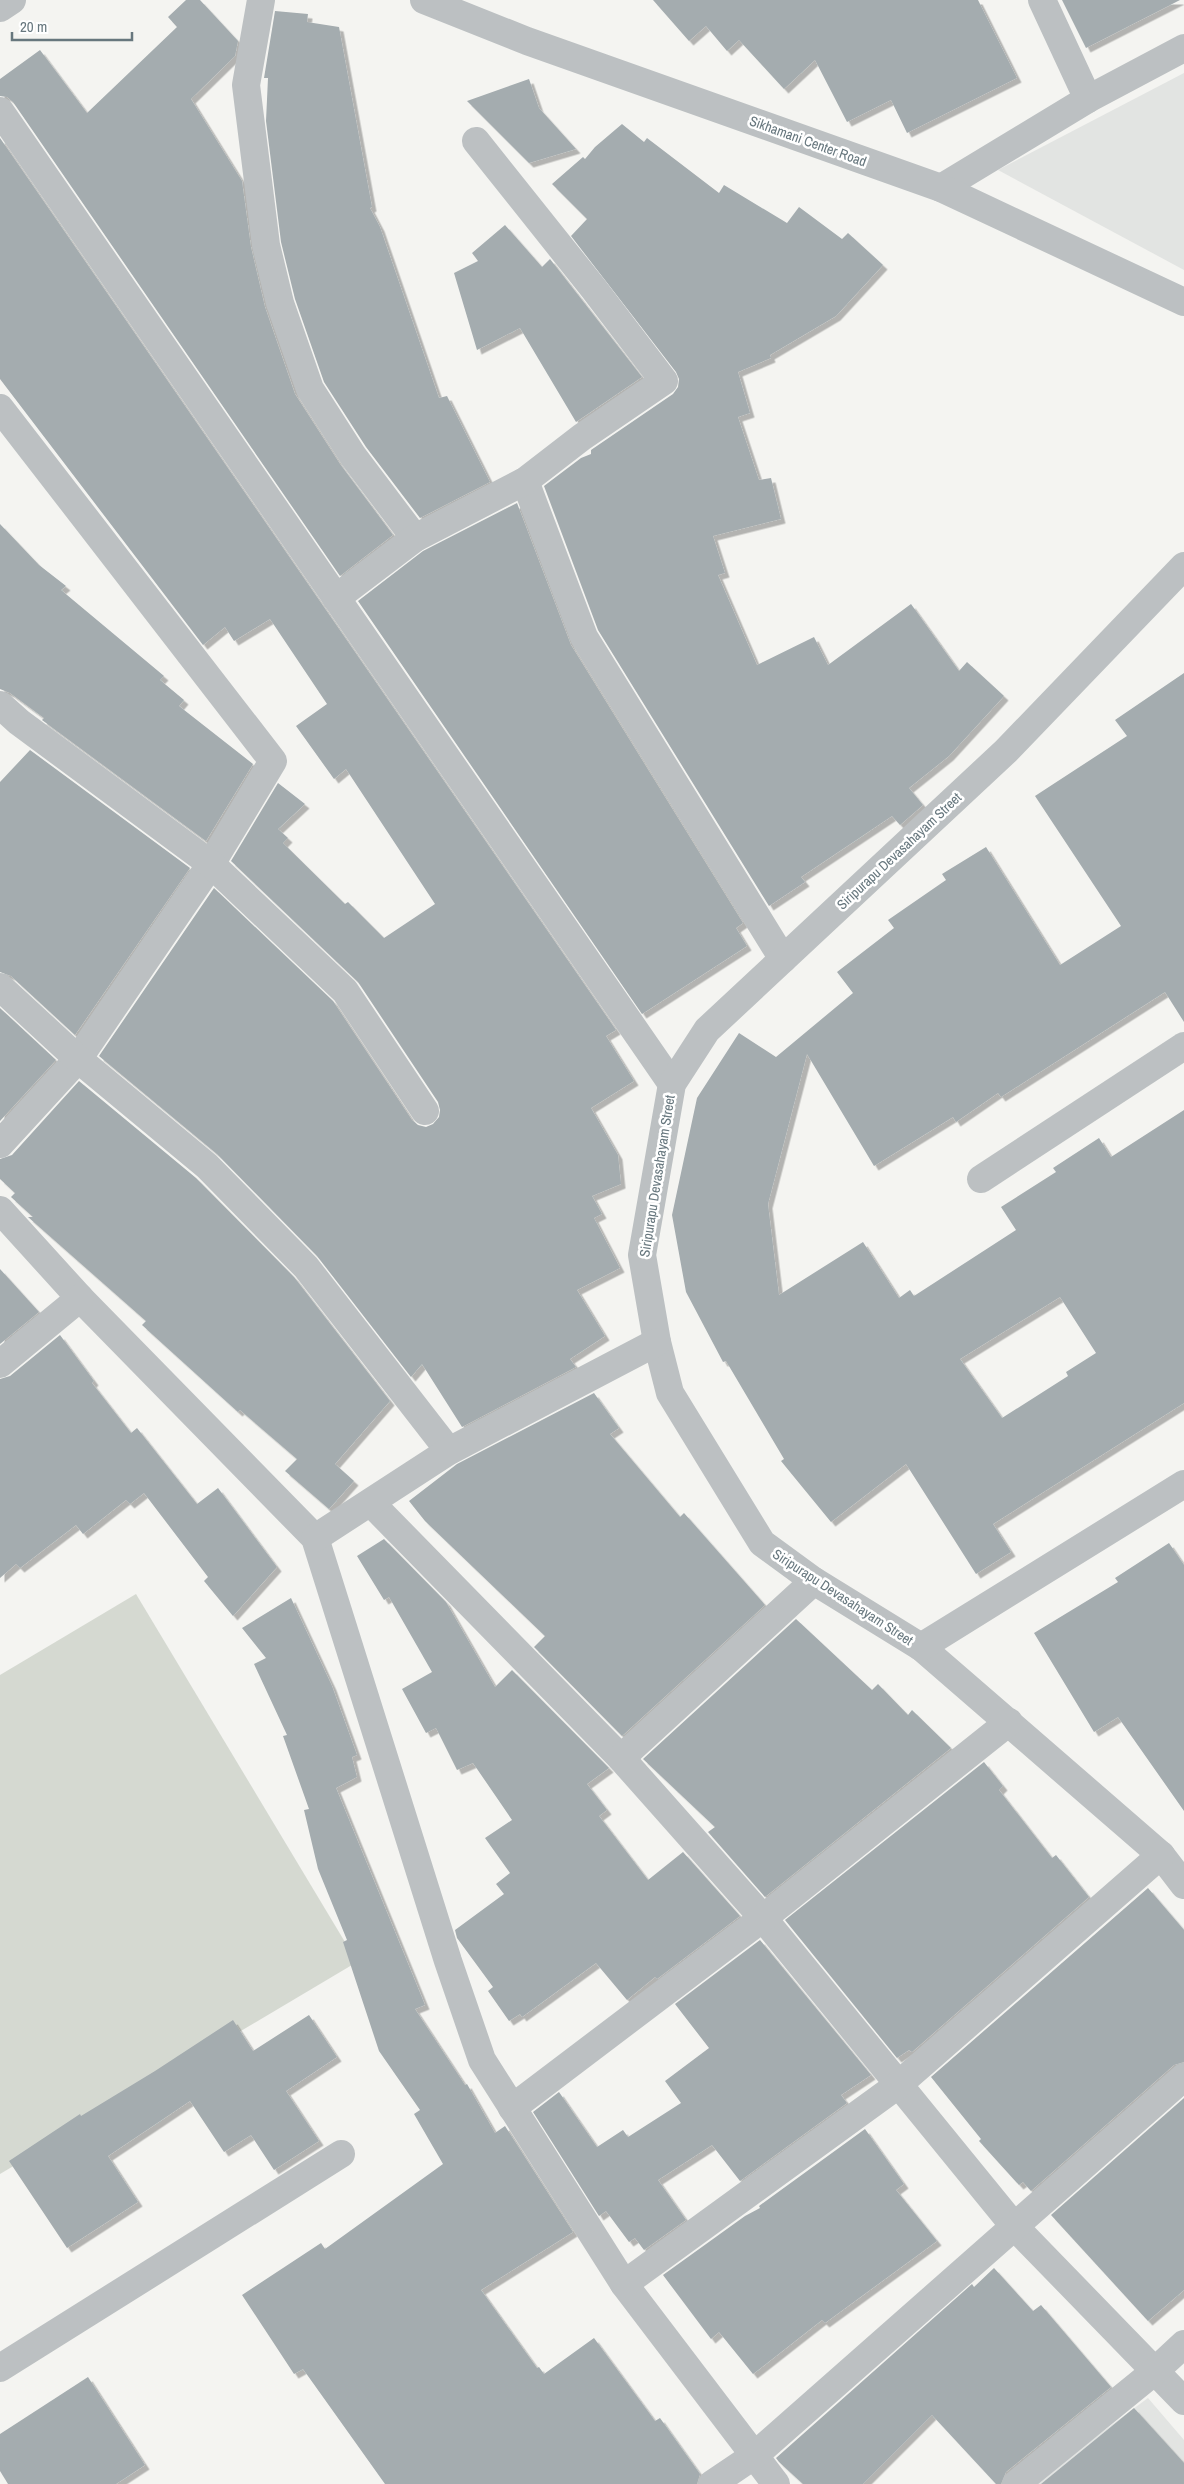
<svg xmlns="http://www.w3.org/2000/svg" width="1184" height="2484" viewBox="0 0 1184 2484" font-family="'Archivo Narrow',sans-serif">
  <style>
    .built { fill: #e2e4e2 }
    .green { fill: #d5d9d1 }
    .building { fill: #a4acaf; fill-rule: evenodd; filter: url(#shadow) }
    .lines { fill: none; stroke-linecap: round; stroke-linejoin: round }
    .minor { stroke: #bcc0c2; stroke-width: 28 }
    .tertiary { stroke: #bcc0c2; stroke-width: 28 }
    .labels { text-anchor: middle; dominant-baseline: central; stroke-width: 5; stroke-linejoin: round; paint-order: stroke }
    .street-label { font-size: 14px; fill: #67777e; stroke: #fff }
  </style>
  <defs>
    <filter id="shadow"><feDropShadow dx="4.5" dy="4.5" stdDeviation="0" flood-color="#0004"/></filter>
  </defs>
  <rect width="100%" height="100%" fill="#f4f4f1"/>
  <g class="built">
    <path d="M1184,73V270L998,170Z"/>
    <path d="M1148,2398L1184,2440V2484H1032Z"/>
  </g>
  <path class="green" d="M136,1594L357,1962L0,2174V1675Z"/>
  <g class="building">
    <path d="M186,0H200L238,41L235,56L191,99L242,181L251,247L265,307L295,394L340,464L393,535L340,576L13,102L7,97L0,96V79L40,50L87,113L177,27L168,17Z"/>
    <path d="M653,0H978L1017,78L907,133L891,100L847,122L815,60L784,89L739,40L727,51L706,26L689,41Z"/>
    <path d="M1062,0H1180L1086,48Z"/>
    <path d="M275,11L308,14L307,22L339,27L372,207L370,208L380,227L439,398L447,396L490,482L420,518L366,447L324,382L295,299L281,242L266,121L268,78H264Z"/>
    <path d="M529,79L539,108L576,149L529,163L467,101Z"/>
    <path d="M622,124L644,142L647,138L719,193L724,185L787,223L799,207L842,239L848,233L883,265L836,316L770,355L771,358L738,372L750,413L738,417L759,480L771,478L781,519L713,536L725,573L718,575L757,665L814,637L828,665L911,604L959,671L967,662L1004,696L949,756L909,788L923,805L900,825L892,816L801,877L805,882L769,906L598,630L544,486L581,458L591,454V450L673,394L678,387L679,379L676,372L571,236L587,219L552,184L583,157L585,159L595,147Z"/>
    <path d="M0,138L616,1030L606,1036L634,1081L591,1108L618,1155L621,1184L592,1196L602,1214L594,1218L620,1268L577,1290L605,1336L570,1359L576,1367L462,1427L422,1364L411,1377L317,1256L217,1154L99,1056L214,888L333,1001L412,1120L418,1125L426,1127L433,1124L439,1117L440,1110L438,1102L358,982L231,861L278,783L305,804L278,829L288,838L283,843L345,904L348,902L384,938L435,904L346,769L334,779L296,726L327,704L270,619L234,641L225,627L203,645L0,379Z"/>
    <path d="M505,225L542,267L550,259L642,377L576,422L520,328L477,350L454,273L478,261L472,253Z"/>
    <path d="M517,503L571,645L743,923L736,928L747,946L642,1014L358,601L423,551Z"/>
    <path d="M0,524L39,565L66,586L61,590L164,676L160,680L184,700L179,706L253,764L206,841L42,720L44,718L10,693L0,689Z"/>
    <path d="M1184,673V1022L1165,992L1001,1097L998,1093L956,1122L953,1117L874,1166L807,1054L768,1204L779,1295L863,1242L899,1298L910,1290L914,1296L1016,1230L1001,1207L1056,1172L1053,1168L1099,1138L1111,1157L1184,1110V1403L993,1524L1011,1552L976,1574L906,1464L831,1522L781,1461L784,1459L726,1361L723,1362L686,1292L672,1215L697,1098L739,1033L776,1057L853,993L837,972L894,928L888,920L946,880L942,874L986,847L1060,965L1121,926L1035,796L1127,736L1115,720ZM1060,1297L1096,1353L1066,1372L1068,1376L1002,1418L960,1359Z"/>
    <path d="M30,750L190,868L75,1035L11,976L0,972V782Z"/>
    <path d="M0,1008L56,1060L0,1121Z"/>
    <path d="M79,1081L196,1178L294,1277L390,1401L335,1464L354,1481L329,1509L285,1471L297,1459L240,1410L238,1412L142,1325L146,1321L28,1217H33L11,1197L15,1193L0,1179V1159L12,1155Z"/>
    <path d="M0,1269L39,1312L0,1344Z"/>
    <path d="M60,1335L94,1381L92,1383L131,1433L137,1428L197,1504L218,1488L277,1567L233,1616L204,1581L208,1577L144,1493L130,1504L126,1500L83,1534L76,1525L20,1568L16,1564L0,1578V1379L10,1376Z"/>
    <path d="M594,1393L619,1428L610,1434L680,1517L684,1513L765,1605L622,1736L534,1647L545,1636L425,1521L409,1501L457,1464Z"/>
    <path d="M384,1539L446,1602L495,1687L512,1670L609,1768L587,1784L607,1810L599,1816L648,1880L683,1852L740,1916L657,1979L655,1977L627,2000L596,1963L522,2017L520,2014L509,2021L488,1991L493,1987L457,1938L455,1930L504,1894L496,1884L510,1873L485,1838L512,1820L473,1763L457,1770L436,1728L426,1733L402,1689L432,1672L389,1597L384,1600L357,1556Z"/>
    <path d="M1169,1543L1184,1565V1811L1118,1717L1094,1732L1034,1633L1118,1582L1115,1578Z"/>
    <path d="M291,1598L332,1686L357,1755L352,1757L357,1777L336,1788L425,2005L415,2009L465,2085L467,2084L495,2133L505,2126L573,2232L481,2290L537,2368L539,2367L544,2374L594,2338L655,2421L660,2418L700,2474L697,2484H385L303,2369L294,2374L242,2295L321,2243L325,2249L443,2164L414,2114L420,2110L379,2051L343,1942L347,1940L318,1869L304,1810L309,1809L283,1736L287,1735L254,1664L266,1658L242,1628Z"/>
    <path d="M796,1619L872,1690L878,1684L908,1715L912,1710L951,1748L765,1897L708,1832L715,1827L643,1759Z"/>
    <path d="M984,1762L1003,1786L999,1790L1052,1858L1056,1855L1089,1897L912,2052L909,2050L897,2058L785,1920Z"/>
    <path d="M1148,1888L1184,1930V2062L1174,2065L1031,2191L1023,2182L1019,2185L979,2141L981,2139L931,2077Z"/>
    <path d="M760,1940L871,2075L841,2095L847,2103L740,2181L712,2145L658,2180L686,2220L644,2250L635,2238L629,2242L606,2211L599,2216L533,2112L559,2092L597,2147L623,2130L628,2137L681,2103L665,2081L709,2048L675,2004Z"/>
    <path d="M309,2015L337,2057L286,2091L319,2141L274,2170L251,2135L224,2152L190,2101L108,2156L138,2202L67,2248L9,2161L80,2114L81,2116L155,2071L233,2020L253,2051Z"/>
    <path d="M1184,2098V2290L1148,2321L1051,2215Z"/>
    <path d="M865,2129L904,2184L896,2190L937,2241L825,2323L822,2320L753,2374L719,2332L711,2339L663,2275L745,2216L760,2208L759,2206Z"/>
    <path d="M994,2268L1033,2311L1041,2305L1111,2387L1006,2472L1001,2484H996L932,2415L863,2484H803L779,2462L776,2458L972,2284L974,2287Z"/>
    <path d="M88,2377L145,2465L116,2484H8L0,2471V2434Z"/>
    <path d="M1134,2408L1184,2463V2484H1041Z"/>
  </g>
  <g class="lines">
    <g class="minor">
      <path d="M261,0L246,85L266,245L280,303L310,389L353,456L415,538"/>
      <path d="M1042,0L1088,99"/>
      <path d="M0,111L672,1084"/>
      <path d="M941,188L1088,99L1184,48"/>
      <path d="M0,408L273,761L211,864L78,1059L0,1144"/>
      <path d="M525,481L584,637L783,959"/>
      <path d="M1184,566L1006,751L707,1030L672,1084L642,1255L657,1342L670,1393L762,1543L814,1581L921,1647L1161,1855L1184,1885"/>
      <path d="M336,598L415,538L525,481L582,437L664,381L594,289L476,141"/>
      <path d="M0,705L19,722L211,864L345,991L425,1111"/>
      <path d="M0,987L78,1059L207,1166L306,1267L449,1451"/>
      <path d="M981,1179L1184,1046"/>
      <path d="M0,1210L80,1298L315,1538L448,1961L482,2060L624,2284L776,2484"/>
      <path d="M0,1364L80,1298"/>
      <path d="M371,1503L621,1758L763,1918L1014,2226L1184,2401"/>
      <path d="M315,1538L449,1451L657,1342"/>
      <path d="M921,1647L1184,1484"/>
      <path d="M621,1758L814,1581"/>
      <path d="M512,2108L763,1918L1009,1722"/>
      <path d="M624,2284L898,2085L1161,1855"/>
      <path d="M0,2368L341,2154"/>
      <path d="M712,2484L755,2455L1184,2077"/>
      <path d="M1016,2484L1155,2371L1184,2344"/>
    </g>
    <g class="tertiary">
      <path d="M424,0L527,41L941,188L1184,302"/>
      <path d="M0,8L12,0"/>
    </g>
  </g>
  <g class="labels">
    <g class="street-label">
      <text transform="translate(808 141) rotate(20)">Sikhamani Center Road</text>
      <text transform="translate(899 851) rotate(-43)">Siripurapu Devasahayam Street</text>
      <text transform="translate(657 1176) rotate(-81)">Siripurapu Devasahayam Street</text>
      <text transform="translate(843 1597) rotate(33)">Siripurapu Devasahayam Street</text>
    </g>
  </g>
  <path d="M12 32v8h120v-8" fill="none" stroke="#67777e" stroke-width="2.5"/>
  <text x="20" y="32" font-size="15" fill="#67777e" stroke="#ffffff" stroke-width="4" paint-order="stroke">20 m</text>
</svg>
